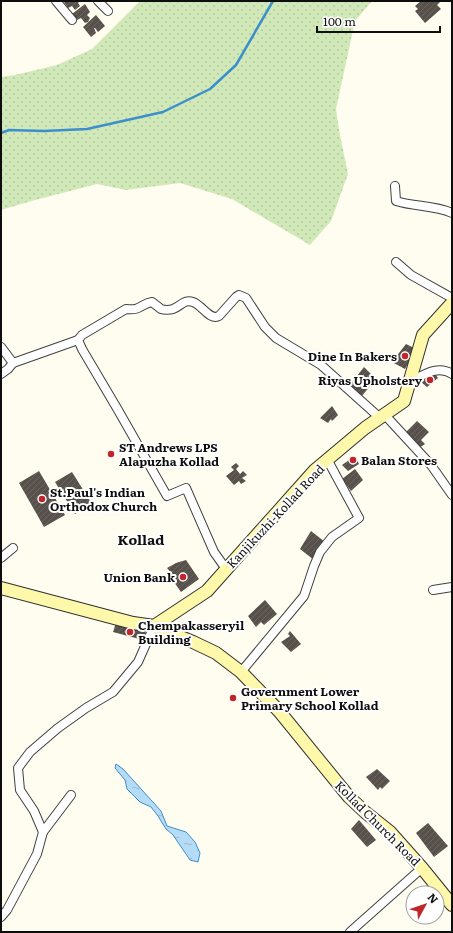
<svg xmlns="http://www.w3.org/2000/svg" width="453" height="933" viewBox="0 0 453 933" font-family="Literata,serif">
  <style>
    .grass { fill: url(#grass-dots) }
    .water { fill: url(#water-ripples); stroke: #3c8fcd }
    .lines { fill: none; stroke-linecap: round; stroke-linejoin: round }
    .stream { stroke: #3c8fcd; stroke-width: 2.5 }
    .building { fill: url(#building-hatch) }
    .street-casing { stroke: #414141; stroke-width: 10 }
    .secondary-casing { stroke: #303030; stroke-width: 14 }
    .street { stroke: #fff; stroke-width: 8 }
    .secondary { stroke: #fef8ab; stroke-width: 12 }
    .poi-dot { fill: #be2629; stroke: #fff; stroke-width: 1.5 }
    .labels { text-anchor: middle; dominant-baseline: central; stroke-width: 4; stroke-linejoin: round; paint-order: stroke }
    .poi-label { font-size: 12px; font-weight: bold; fill: #0e0e0e; stroke: #fff; text-anchor: start }
    .street-label { font-size: 12px; fill: #0e0e0e; stroke: #fff }
    .quarter-label { font-size: 14px; font-weight: bold; fill: #0e0e0e; stroke: #fff }
  </style>
  <defs>
    <pattern id="grass-dots" width="8" height="8" patternUnits="userSpaceOnUse"><rect width="8" height="8" fill="#d1e9b9"/><path d="M2 2h.1M6 6h.1" fill="none" stroke="#b2c79e" stroke-width="1.8" stroke-linecap="round"/></pattern>
    <pattern id="water-ripples" width="26" height="14" patternUnits="userSpaceOnUse"><rect width="26" height="14" fill="#b5dcf6"/><path d="M2 4q2-2 4 0t4 0M15 11q2-2 4 0t4 0" fill="none" stroke="#9abcd2"/></pattern>
    <pattern id="building-hatch" width="6" height="6" patternUnits="userSpaceOnUse"><rect width="6" height="6" fill="#57504b"/><path d="M-1 1l2-2M0 6l6-6M5 7l2-2" fill="none" stroke="#6a6561"/></pattern>
  </defs>
  <rect width="100%" height="100%" fill="#fffcf0"/>
  <path class="grass" d="M140,1H372L355,21L336,109L339,130L348,174L331,221L310,245L232,199L180,183L126,190L97,184L35,200L1,210V77L15,75L57,65L92,49Z"/>
  <path class="water" d="M116,764L123,769L161,811L167,826L186,832L195,842L200,853L198,862L190,860L173,835L166,829L158,816L151,807L140,802L127,789L125,780L115,768Z"/>
  <g class="lines">
    <path class="stream" d="M1,133L9,130L44,131L87,129L163,112L210,89L236,65L273,1"/>
  </g>
  <g class="building">
    <path d="M65,1H80L78,3L80,6L75,10L72,6L68,8L64,2Z"/>
    <path d="M421,1L424,2L425,1H440V2L437,5L441,9L425,23L415,11L418,9L415,6Z"/>
    <path d="M85,4L90,12L87,15L90,18L88,22L85,23L81,18L77,20L72,14Z"/>
    <path d="M96,15L105,26L98,32L95,28H94L96,33L91,37L83,27Z"/>
    <path d="M406,344L416,349L405,369L392,362Z"/>
    <path d="M364,367L376,379L361,397L359,393L357,394L349,386Z"/>
    <path d="M435,374L438,378L427,387L421,382Z"/>
    <path d="M332,406L338,415L332,421L331,419L328,423L320,418Z"/>
    <path d="M417,421L429,432L421,440L425,444L419,448L405,433Z"/>
    <path d="M355,456L359,464L348,471L342,465Z"/>
    <path d="M236,463L239,466L236,469L240,474L243,471L247,475L242,478L246,481L241,484L239,481L234,485L226,476L234,470L231,467Z"/>
    <path d="M355,469L363,480L351,491L342,479Z"/>
    <path d="M39,471L65,515L44,527L19,483Z"/>
    <path d="M72,472L92,504L75,514L55,482Z"/>
    <path d="M311,531L325,542L314,560L300,549Z"/>
    <path d="M186,560L199,579L181,592L174,582L170,584L166,580L172,574L167,568L176,563Z"/>
    <path d="M265,600L277,614L264,625L261,622L256,627L248,616Z"/>
    <path d="M116,623L146,631L143,640L113,632Z"/>
    <path d="M290,631L301,644L291,652L281,642L290,636L288,634Z"/>
    <path d="M377,769L390,781L382,789L380,787L378,790L366,777Z"/>
    <path d="M359,820L376,840L367,847L351,829Z"/>
    <path d="M428,823L448,846L434,857L416,833Z"/>
  </g>
  <g class="lines">
    <defs>
      <g id="street">
        <path d="M56,1L72,20"/>
        <path d="M98,1L108,11"/>
        <path d="M395,186L396,201C415,207 434,205 452,213"/>
        <path d="M396,262L411,275L452,298"/>
        <path d="M1,347L13,363"/>
        <path d="M1,374L8,369L13,363L78,340"/>
        <path d="M409,382C422,376 438,364 452,374"/>
        <path d="M384,414L431,465L452,495"/>
        <path d="M1,558L13,548"/>
        <path d="M226,569L214,552L186,488L167,496L118,410L82,349L78,340L82,335L126,309C141,311 140,304 152,302L161,309C164,310 170,310 173,309C181,306 184,299 193,302C202,305 210,321 219,316L236,297L239,295L246,298L265,327L276,338L321,365L379,417"/>
        <path d="M433,590L452,587"/>
        <path d="M241,672L304,596L314,566L320,552L332,537L359,518L327,459"/>
        <path d="M43,832L71,795"/>
        <path d="M1,917L7,910L37,854L43,832L34,811L20,790L18,768L30,752L58,728L86,708L113,692L138,662L154,626"/>
        <path d="M350,932L422,868"/>
      </g>
      <g id="secondary">
        <path d="M1,588L133,623L154,626L193,642L216,653L241,672L279,711L349,797L365,812L390,832L422,868L452,905"/>
        <path d="M154,626L207,591L315,470L365,428L404,401L423,335L452,303"/>
      </g>
    </defs>
    <use href="#street" class="street-casing"/>
    <use href="#secondary" class="secondary-casing"/>
    <use href="#street" class="street"/>
    <use href="#secondary" class="secondary"/>
  </g>
  <g class="poi-dot">
    <circle cx="405" cy="356" r="4"/>
    <circle cx="430" cy="380" r="4"/>
    <circle cx="111" cy="454" r="4"/>
    <circle cx="353" cy="460" r="4"/>
    <circle cx="42" cy="499" r="4"/>
    <circle cx="183" cy="577" r="4"/>
    <circle cx="130" cy="632" r="4"/>
    <circle cx="233" cy="698" r="4"/>
  </g>
  <g class="labels">
    <g class="poi-label">
      <text x="397" y="356" text-anchor="end">Dine In Bakers</text>
      <text x="422" y="380" text-anchor="end">Riyas Upholstery</text>
      <text x="119" y="447">ST Andrews LPS<tspan x="119" dy="14">Alapuzha Kollad</tspan></text>
      <text x="361" y="460">Balan Stores</text>
      <text x="50" y="492">St.Paul's Indian<tspan x="50" dy="14">Orthodox Church</tspan></text>
      <text x="175" y="577" text-anchor="end">Union Bank</text>
      <text x="138" y="625">Chempakasseryil<tspan x="138" dy="14">Building</tspan></text>
      <text x="241" y="691">Government Lower<tspan x="241" dy="14">Primary School Kollad</tspan></text>
    </g>
    <g class="street-label">
      <text transform="translate(275 516) rotate(-47)">Kanjikuzhi-Kollad Road</text>
      <text transform="translate(378 823) rotate(45)">Kollad Church Road</text>
    </g>
    <g class="quarter-label">
      <text x="141" y="539">Kollad</text>
    </g>
  </g>
  <rect width="453" height="933" fill="none" stroke="#0e0e0e" stroke-width="4"/>
  <g transform="translate(425 905) rotate(50)"><circle r="19" fill="#ffffff" stroke="#9f9f9f"/>
  <path d="M0-3L7 15L0 10L-7 15Z" fill="#be2629"/>
  <text y="-6" font-size="11" font-weight="bold" text-anchor="middle" fill="#0e0e0e">N</text>
  </g>
  <path d="M317 26v6h123v-6" fill="none" stroke="#0e0e0e" stroke-width="2"/>
  <text x="323" y="26" font-size="12" fill="#0e0e0e" stroke="#ffffff" stroke-width="3" paint-order="stroke">100 m</text>
</svg>
